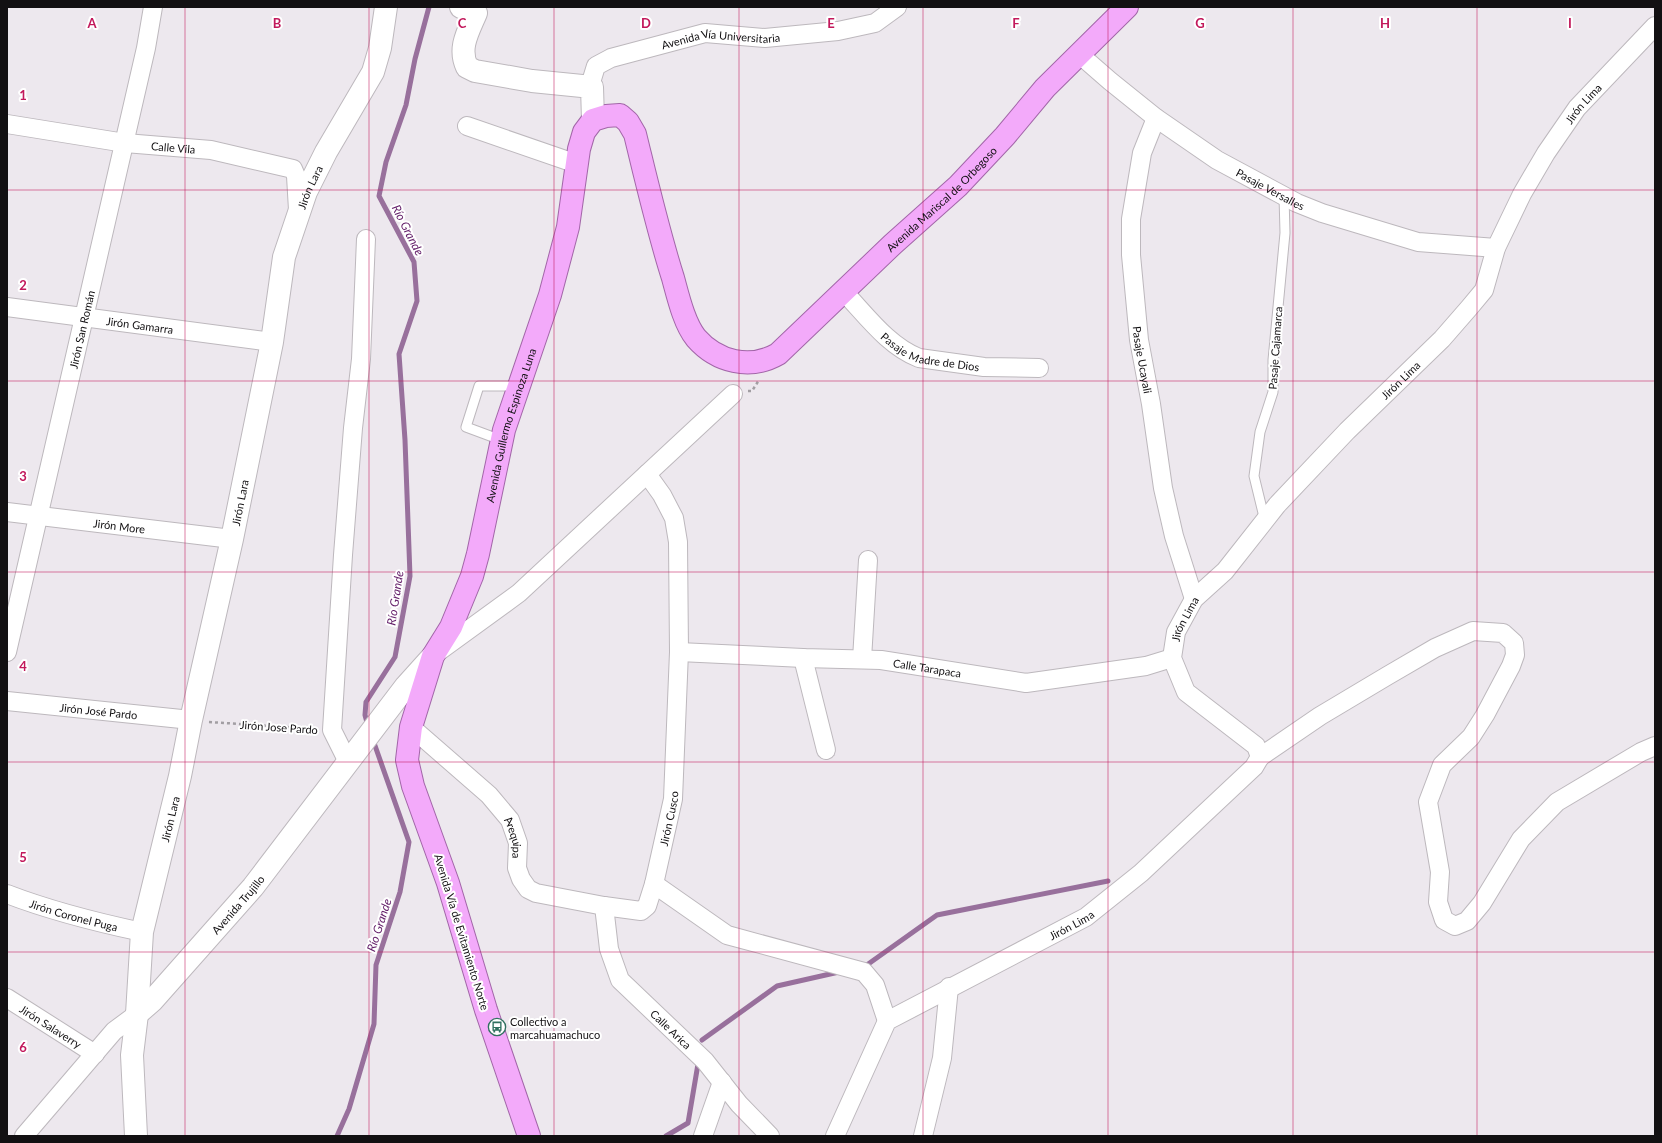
<svg xmlns="http://www.w3.org/2000/svg" width="1662" height="1143" viewBox="0 0 1662 1143" font-family="Lato,sans-serif">
  <style>
    .lines { fill: none; stroke-linecap: round; stroke-linejoin: round }
    .stream { stroke: #98709c; stroke-width: 5 }
    .service-casing { stroke: #bdb8bd; stroke-width: 11 }
    .minor-casing { stroke: #bdb8bd; stroke-width: 20 }
    .tertiary-casing { stroke: #bdb8bd; stroke-width: 24 }
    .trunk-casing { stroke: #a266a8; stroke-width: 24 }
    .path { stroke: #a29ea3; stroke-width: 2.5; stroke-dasharray: 3 3; stroke-linecap: butt }
    .service { stroke: #fff; stroke-width: 9 }
    .minor { stroke: #fff; stroke-width: 18 }
    .tertiary { stroke: #fff; stroke-width: 22 }
    .trunk { stroke: #f3aafa; stroke-width: 22 }
    .grid { fill: none; stroke: #c2185b; stroke-width: 1; stroke-opacity: 0.55 }
    .labels { text-anchor: middle; dominant-baseline: central; stroke-width: 4; stroke-linejoin: round; paint-order: stroke }
    .street-label { font-size: 11px; fill: #121012; stroke: #fff }
    .poi-label { font-size: 11px; fill: #121012; stroke: #fff; text-anchor: start }
    .water-label { font-size: 12px; font-style: italic; fill: #65216b; stroke: #fff }
    .grid-label { font-size: 13px; text-anchor: middle; font-weight: bold; fill: #c2185b; stroke: #fff; stroke-width: 4; stroke-linejoin: round; paint-order: stroke }
  </style>
  <rect width="100%" height="100%" fill="#ede8ee"/>
  <g class="lines">
    <g class="stream">
      <path d="M368,726L365,715L366,702L395,657L410,576L405,440L399,354L417,301L414,262L379,196L386,162L406,105L415,59L429,7"/>
      <path d="M864,967L937,915L1108,881"/>
      <path d="M702,1040L777,986L839,972"/>
      <path d="M337,1136L349,1109L374,1024L376,965L400,892L409,842L373,740"/>
      <path d="M666,1136L688,1123L698,1064"/>
    </g>
    <defs>
      <g id="service">
        <path d="M501,440L466,427L479,386H519"/>
        <path d="M1265,521L1254,476L1260,432L1273,392V360L1285,233L1284,196"/>
      </g>
      <g id="minor">
        <path id="s1" d="M1079,54L1110,81L1156,118L1217,160L1297,203L1322,213L1418,242L1496,248"/>
        <path id="s2" d="M592,87V79L596,66L611,58L705,33L765,38L838,31L875,23L897,7"/>
        <path id="s3" d="M1156,118L1142,153L1131,219V255L1139,340L1151,404L1163,488L1174,536L1194,599"/>
        <path id="s4" d="M7,124L125,143L211,150L293,169L296,176L298,210"/>
        <path d="M467,126L577,164"/>
        <path id="s5" d="M843,291C866,315 888,346 919,358L984,367L1039,368"/>
        <path id="s6" d="M7,307L272,342"/>
        <path id="s7" d="M7,512L232,539"/>
        <path id="s8" d="M7,652L146,48L153,7"/>
        <path d="M438,652L519,593L733,394"/>
        <path id="s9" d="M679,652L803,658L881,660L1026,683L1146,666L1172,658"/>
        <path d="M803,658L826,750"/>
        <path d="M862,659L868,560"/>
        <path id="s10" d="M7,701L191,720"/>
        <path id="s11" d="M411,727L489,795L510,820L518,843L517,868L521,879L528,889L536,893L604,906L641,911L647,906L654,884L673,799L679,652L678,542L674,518L662,495L647,474"/>
        <path d="M1260,757L1320,716L1387,676L1435,648L1473,631L1503,633L1514,643L1515,655L1511,666L1485,715L1471,737L1442,765L1428,802L1440,872L1438,902L1444,920L1455,926L1467,921L1482,903L1521,839L1557,802L1641,752L1655,746"/>
        <path d="M348,762L332,730L343,555L353,428L361,359L366,239"/>
        <path d="M654,884L727,935L864,972L875,985L887,1021"/>
        <path id="s12" d="M7,894C51,911 95,922 142,932"/>
        <path id="s13" d="M604,906L609,949L620,980L705,1061L739,1104L770,1136"/>
        <path id="s14" d="M7,998L95,1054"/>
        <path d="M24,1136L114,1031L137,1014"/>
        <path d="M703,1136L722,1082"/>
        <path id="s15" d="M835,1136L887,1021L1086,917L1141,873L1254,767L1260,757L1256,746L1186,692L1172,658L1176,632L1194,599L1225,571L1277,505L1347,431L1442,339L1469,308L1484,290L1496,248L1522,194L1546,153L1577,108L1655,26"/>
        <path d="M923,1136L942,1058L949,987"/>
      </g>
      <g id="tertiary">
        <path d="M461,7L476,13C468,32 458,48 467,67L475,71L532,81L592,87L593,120"/>
        <path id="s16" d="M137,1014L152,1001L253,887L406,686L433,656"/>
        <path id="s17" d="M136,1136L132,1055L137,1014L142,932L180,776L191,720L232,539L272,342L284,257L306,192L326,152L373,72L380,48L386,7"/>
      </g>
      <g id="trunk">
        <path id="s18" d="M529,1136L486,1010L448,883L413,786L407,760L411,727L433,656L451,627L472,576L478,554L504,430L550,295L568,227L579,149L584,132L593,120L606,116L620,115L628,122L635,134C647,183 658,231 673,278C678,296 684,323 696,338C717,362 750,370 778,354L893,244L958,186L1005,136L1045,88L1127,7"/>
      </g>
    </defs>
    <use href="#service" class="service-casing"/>
    <use href="#minor" class="minor-casing"/>
    <use href="#tertiary" class="tertiary-casing"/>
    <use href="#trunk" class="trunk-casing"/>
    <g class="path">
      <path d="M748,391H752L759,380"/>
      <path d="M209,722L316,729"/>
    </g>
    <use href="#service" class="service"/>
    <use href="#minor" class="minor"/>
    <use href="#tertiary" class="tertiary"/>
    <use href="#trunk" class="trunk"/>
  </g>
  <path class="grid" d="M185,7V1136M369,7V1136M554,7V1136M739,7V1136M923,7V1136M1108,7V1136M1293,7V1136M1477,7V1136M7,190H1655M7,381H1655M7,572H1655M7,762H1655M7,952H1655"/>
  <defs>
    <symbol id="bus-ring" viewBox="-11 -11 22 22"><circle r="9.5" fill="#fff" stroke="#307160" stroke-width="1.5"/><path d="M-5-6H5V4H4V6H2V4H-2V6H-4V4H-5ZM-3.5-4V0h7V-4ZM-3.5 1.2v1.5H-2V1.2ZM2 1.2v1.5H3.5V1.2Z" fill="#307160"/></symbol>
  </defs>
  <g fill-rule="evenodd">
    <use href="#bus-ring" x="487" y="1017" width="20" height="20"/>
  </g>
  <g class="labels">
    <g class="street-label">
      <text stroke="none"><textPath href="#s2" startOffset="151">Avenida Vía Universitaria</textPath></text>
      <text stroke="none"><textPath href="#s15" startOffset="1426">Jirón Lima</textPath></text>
      <text stroke="none"><textPath href="#s4" startOffset="168">Calle Vila</textPath></text>
      <text stroke="none"><textPath href="#s17" startOffset="969">Jirón Lara</textPath></text>
      <text stroke="none"><textPath href="#s1" startOffset="235">Pasaje Versalles</textPath></text>
      <text stroke="none"><textPath href="#s18" startOffset="1648">Avenida Mariscal de Orbegoso</textPath></text>
      <text stroke="none"><textPath href="#s6" startOffset="134">Jirón Gamarra</textPath></text>
      <text stroke="none"><textPath href="#s8" startOffset="331">Jirón San Román</textPath></text>
      <text transform="translate(1275 348) rotate(-86)">Pasaje Cajamarca</text>
      <text stroke="none"><textPath href="#s5" startOffset="111">Pasaje Madre de Dios</textPath></text>
      <text stroke="none"><textPath href="#s3" startOffset="246">Pasaje Ucayali</textPath></text>
      <text stroke="none"><textPath href="#s15" startOffset="1090">Jirón Lima</textPath></text>
      <text stroke="none"><textPath href="#s18" startOffset="748">Avenida Guillermo Espinoza Luna</textPath></text>
      <text stroke="none"><textPath href="#s17" startOffset="645">Jirón Lara</textPath></text>
      <text stroke="none"><textPath href="#s7" startOffset="113">Jirón More</textPath></text>
      <text stroke="none"><textPath href="#s15" startOffset="766">Jirón Lima</textPath></text>
      <text stroke="none"><textPath href="#s9" startOffset="249">Calle Tarapaca</textPath></text>
      <text stroke="none"><textPath href="#s10" startOffset="92">Jirón José Pardo</textPath></text>
      <text transform="translate(279 727) rotate(4)">Jirón Jose Pardo</text>
      <text stroke="none"><textPath href="#s11" startOffset="423">Jirón Cusco</textPath></text>
      <text stroke="none"><textPath href="#s17" startOffset="321">Jirón Lara</textPath></text>
      <text stroke="none"><textPath href="#s11" startOffset="154">Arequipa</textPath></text>
      <text stroke="none"><textPath href="#s16" startOffset="149">Avenida Trujillo</textPath></text>
      <text stroke="none"><textPath href="#s12" startOffset="70">Jirón Coronel Puga</textPath></text>
      <text stroke="none"><textPath href="#s15" startOffset="334">Jirón Lima</textPath></text>
      <text transform="translate(462 932) rotate(73)">Avenida Vía de Evitamiento Norte</text>
      <text stroke="none"><textPath href="#s14" startOffset="52">Jirón Salaverry</textPath></text>
      <text stroke="none"><textPath href="#s13" startOffset="147">Calle Arica</textPath></text>
    </g>
    <g class="poi-label">
      <text x="510" y="1021">Collectivo a<tspan x="510" dy="13">marcahuamachuco</tspan></text>
    </g>
    <g class="water-label">
      <text transform="translate(408 230) rotate(63)">Río Grande</text>
      <text transform="translate(395 598) rotate(-81)">Río Grande</text>
      <text transform="translate(379 925) rotate(-72)">Río Grande</text>
    </g>
  </g>
  <g class="grid-label">
    <text x="92" y="28">A</text>
    <text x="277" y="28">B</text>
    <text x="462" y="28">C</text>
    <text x="646" y="28">D</text>
    <text x="831" y="28">E</text>
    <text x="1016" y="28">F</text>
    <text x="1200" y="28">G</text>
    <text x="1385" y="28">H</text>
    <text x="1570" y="28">I</text>
    <text x="23" y="100">1</text>
    <text x="23" y="290">2</text>
    <text x="23" y="481">3</text>
    <text x="23" y="671">4</text>
    <text x="23" y="862">5</text>
    <text x="23" y="1052">6</text>
  </g>
  <rect width="1662" height="1143" fill="none" stroke="#121012" stroke-width="16"/>
</svg>
